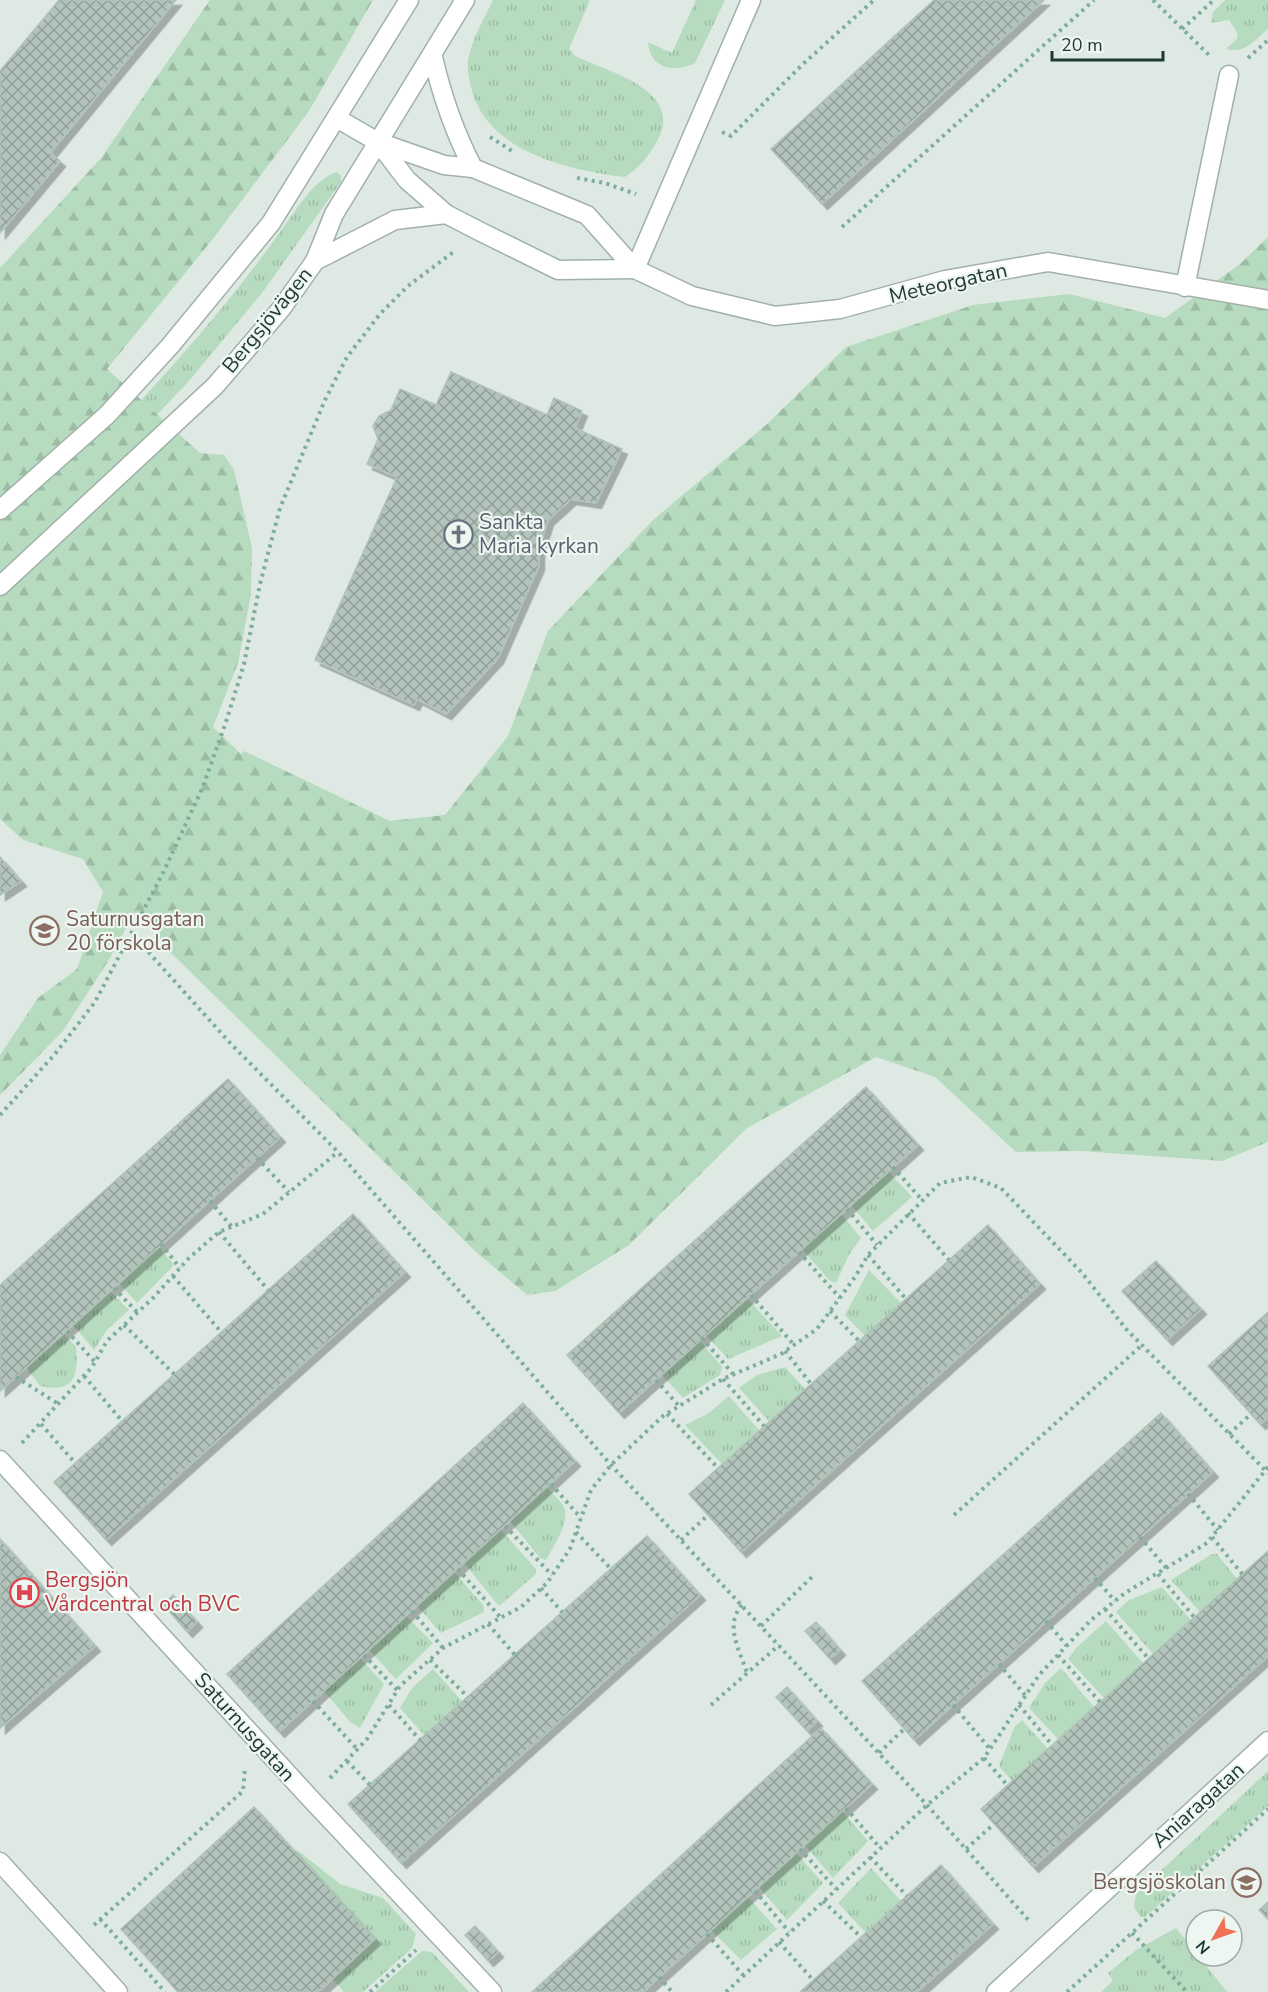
<svg xmlns="http://www.w3.org/2000/svg" width="1268" height="1992" viewBox="0 0 1268 1992" font-family="'Nunito Sans',sans-serif">
  <style>
    .grass { fill: url(#grass-tufts) }
    .forest { fill: url(#forest-firs) }
    .building { fill: url(#building-cross-hatch); stroke: #b0c3ba; stroke-width: 1.5; filter: url(#shadow) }
    .lines { fill: none; stroke-linecap: round; stroke-linejoin: round }
    .service-casing { stroke: #a1b1aa; stroke-width: 21 }
    .minor-casing { stroke: #a1b1aa; stroke-width: 21 }
    .tertiary-casing { stroke: #a1b1aa; stroke-width: 21 }
    .path { stroke: #7ead9c; stroke-width: 4; stroke-dasharray: 3 4.5; stroke-linecap: butt }
    .service { stroke: #fff; stroke-width: 18 }
    .minor { stroke: #fff; stroke-width: 18 }
    .tertiary { stroke: #fff; stroke-width: 18 }
    .labels { text-anchor: middle; dominant-baseline: central; stroke-width: 4.5; stroke-linejoin: round; paint-order: stroke }
    .street-label { font-size: 21px; fill: #1f3930; stroke: #eef6f2 }
    .worship-label { font-size: 21px; fill: #5b616d; stroke: #eef6f2; text-anchor: start }
    .education-label { font-size: 21px; fill: #785e54; stroke: #eef6f2; text-anchor: start }
    .health-label { font-size: 21px; fill: #be3a42; stroke: #eef6f2; text-anchor: start }
  </style>
  <defs>
    <pattern id="grass-tufts" width="24" height="20" patternUnits="userSpaceOnUse" patternTransform="scale(1.5)"><rect width="24" height="20" fill="#b6dbbe"/><path d="M3 7l-1-3M5 7V3M7 7l1-3M15 17l-1-3M17 17v-4M19 17l1-3" fill="none" stroke="#9cbda4"/></pattern>
    <pattern id="forest-firs" width="22" height="20" patternUnits="userSpaceOnUse" patternTransform="scale(1.5)"><rect width="22" height="20" fill="#b6dbbe"/><path d="M5 1l3.5 6h-7zM16 11l3.5 6h-7z" fill="#9cbda4"/></pattern>
    <pattern id="building-cross-hatch" width="8" height="8" patternUnits="userSpaceOnUse" patternTransform="scale(1.5)"><rect width="8" height="8" fill="#b3c4bc"/><path d="M0 0l8 8M0 8l8-8" fill="none" stroke="#91a099"/></pattern>
    <filter id="shadow"><feDropShadow dx="5.5" dy="5.5" stdDeviation="0" flood-color="#0004"/></filter>
  </defs>
  <rect width="100%" height="100%" fill="#dee9e4"/>
  <g class="grass">
    <path d="M493,0H590L569,49L575,56C611,73 687,91 656,143C648,157 639,168 625,177C568,170 486,152 471,87C469,79 467,68 468,60C472,39 484,19 493,0Z"/>
    <path d="M696,0H725L695,63C674,73 650,69 648,42L672,53Z"/>
    <path d="M1225,0H1268V29C1254,41 1245,54 1226,49L1237,39L1238,34L1229,20L1211,23L1213,12Z"/>
    <path d="M337,172L341,176V182L262,293L189,381L152,420L99,445C165,376 228,306 283,228C296,210 314,179 337,172Z"/>
    <path d="M888,1171L912,1197L873,1231L851,1205Z"/>
    <path d="M841,1214L861,1238L849,1255L836,1283L830,1281L802,1249Z"/>
    <path d="M159,1247L174,1265L137,1303L119,1283Z"/>
    <path d="M869,1270L901,1303L865,1336L845,1315Z"/>
    <path d="M110,1291L129,1310L107,1330L94,1350L73,1325Z"/>
    <path d="M747,1298L782,1336L728,1359L706,1335Z"/>
    <path d="M64,1334L76,1347C79,1378 73,1393 40,1386L26,1367Z"/>
    <path d="M700,1341L722,1367L720,1375L683,1398L662,1375Z"/>
    <path d="M785,1367L805,1389L769,1421L739,1388L757,1375Z"/>
    <path d="M729,1396L759,1430L722,1464L685,1425L709,1413Z"/>
    <path d="M547,1487C552,1494 563,1502 565,1510C568,1525 553,1547 546,1560L540,1558L510,1521Z"/>
    <path d="M501,1530L536,1569V1574L499,1606L464,1563Z"/>
    <path d="M1212,1554H1217L1237,1579L1200,1612L1171,1580Z"/>
    <path d="M454,1572L483,1605L484,1612L441,1633L417,1606Z"/>
    <path d="M1162,1587L1191,1620L1153,1654L1116,1612L1129,1600Z"/>
    <path d="M406,1616L433,1643L396,1679L369,1650Z"/>
    <path d="M1106,1621L1143,1663L1104,1698L1068,1659L1076,1648Z"/>
    <path d="M360,1658L384,1684L360,1728L350,1722L324,1691Z"/>
    <path d="M1061,1668L1094,1707L1058,1739L1029,1708L1045,1683Z"/>
    <path d="M433,1669L463,1702L425,1736L400,1708L412,1688Z"/>
    <path d="M1022,1720L1048,1749L1012,1781L999,1766L1015,1726Z"/>
    <path d="M1268,1771V1806L1145,1917H1141L1134,1907L1136,1894Z"/>
    <path d="M842,1811L868,1841L833,1878L805,1845Z"/>
    <path d="M292,1849L301,1853L340,1884L383,1898L416,1934L412,1948L363,1992H344L332,1978L375,1939Z"/>
    <path d="M796,1853L823,1883L787,1920L759,1887Z"/>
    <path d="M871,1868L901,1901L866,1933L838,1903Z"/>
    <path d="M748,1897L777,1929L741,1960L711,1930Z"/>
    <path d="M1176,1928L1227,1992H1101L1113,1981L1108,1973L1136,1950Z"/>
    <path d="M422,1951L432,1952L469,1992H375Z"/>
  </g>
  <path class="forest" d="M210,0H373L309,111L212,240L107,369L200,453L224,455L234,470L252,548L251,594L238,663L213,727L241,754L244,751L390,821L445,815L508,736L548,631L653,520L766,425L846,347L973,305L1069,294L1165,318L1240,264L1268,237V1142L1222,1161L1081,1151L1016,1152L935,1077L876,1057L747,1128L629,1245L555,1291L527,1295L476,1252L166,948L154,930L134,913L110,958L63,1031L0,1095V1055L38,998L77,969L103,892L83,859L23,840L0,819V268L101,158Z"/>
  <g class="building">
    <path d="M59,0H176L50,153L60,161L0,233V71Z"/>
    <path d="M934,0H1044L822,204L771,149Z"/>
    <path d="M451,372L547,415L554,398L582,411L575,428L622,449L596,503L571,499L548,520L539,548V565L498,658L446,714L417,699L414,705L315,660L397,477L367,464L378,439L373,426L379,416L391,410L400,389L436,405Z"/>
    <path d="M0,857L21,881L0,895Z"/>
    <path d="M228,1079L280,1137L0,1391V1285Z"/>
    <path d="M866,1087L918,1145L619,1413L567,1355Z"/>
    <path d="M353,1214L405,1272L106,1540L54,1482Z"/>
    <path d="M988,1225L1040,1284L741,1552L689,1494Z"/>
    <path d="M1156,1261L1201,1309L1167,1340L1122,1291Z"/>
    <path d="M1268,1312V1418L1260,1424L1208,1366Z"/>
    <path d="M523,1403L575,1461L279,1732L227,1674Z"/>
    <path d="M1161,1413L1213,1472L914,1740L862,1681Z"/>
    <path d="M647,1536L700,1595L401,1863L348,1804Z"/>
    <path d="M0,1539L95,1646L0,1728Z"/>
    <path d="M1268,1551V1656L1033,1867L981,1809Z"/>
    <path d="M173,1595L197,1622L187,1632L163,1604Z"/>
    <path d="M816,1622L840,1650L830,1659L805,1631Z"/>
    <path d="M787,1687L817,1721L807,1731L776,1697Z"/>
    <path d="M821,1728L872,1784L643,1992H532Z"/>
    <path d="M254,1807L375,1939L318,1992H178L121,1929Z"/>
    <path d="M941,1865L993,1924L917,1992H800Z"/>
    <path d="M1268,1902V1919L1259,1910Z"/>
    <path d="M475,1926L498,1952L488,1961L465,1935Z"/>
  </g>
  <g class="lines">
    <defs>
      <path id="service" d="M1185,287L1229,75"/>
      <g id="minor">
        <path d="M433,57C442,97 454,131 473,168"/>
        <path d="M338,119L378,142L444,165L473,168L587,215L635,269L692,296L775,316L840,309L945,280L1048,262L1268,300"/>
        <path d="M378,142L407,180L446,214L479,231L558,270L635,269"/>
        <path d="M315,261L395,220L446,214"/>
        <path d="M635,269L751,0"/>
        <path d="M0,1460L309,1797L492,1992"/>
        <path d="M0,1862L118,1992"/>
        <path d="M996,1992L1268,1741"/>
      </g>
      <g id="tertiary">
        <path d="M0,510L107,415L170,346L271,223L409,0"/>
        <path d="M0,586L215,386L281,309L315,261L334,214L465,0"/>
      </g>
    </defs>
    <use href="#service" class="service-casing"/>
    <use href="#minor" class="minor-casing"/>
    <use href="#tertiary" class="tertiary-casing"/>
    <g class="path">
      <path d="M1153,0L1210,56"/>
      <path d="M1182,29L1214,0"/>
      <path d="M1248,58L1268,40"/>
      <path d="M722,132L731,136L803,64L874,0"/>
      <path d="M490,137L512,151"/>
      <path d="M577,178L605,183L636,194"/>
      <path d="M842,227L1094,0"/>
      <path d="M131,938L143,946L231,1044L338,1152L611,1465L927,1805L1031,1923"/>
      <path d="M0,1115L55,1054L95,1002L163,873L202,789L225,725L244,664L260,584L280,508L325,400L347,357L380,314L408,286L456,250"/>
      <path d="M257,1158L289,1192"/>
      <path d="M893,1167L922,1200"/>
      <path d="M210,1201L232,1227"/>
      <path d="M847,1209L877,1245"/>
      <path d="M908,1213L949,1260"/>
      <path d="M219,1232L268,1290"/>
      <path d="M161,1244L180,1268"/>
      <path d="M799,1252L840,1298"/>
      <path d="M868,1255L906,1299"/>
      <path d="M173,1276L221,1332"/>
      <path d="M114,1288L137,1312"/>
      <path d="M751,1295L794,1345"/>
      <path d="M830,1311L859,1341"/>
      <path d="M124,1325L174,1374"/>
      <path d="M67,1331L95,1362"/>
      <path d="M702,1338L733,1374"/>
      <path d="M785,1351L811,1384"/>
      <path d="M84,1376L122,1421"/>
      <path d="M16,1377L60,1405"/>
      <path d="M723,1379L764,1426"/>
      <path d="M656,1380L679,1406"/>
      <path d="M667,1414L718,1468"/>
      <path d="M41,1424L75,1463"/>
      <path d="M1229,1434L1251,1414"/>
      <path d="M22,1443L92,1367L107,1341L153,1298L189,1258L219,1232L263,1214L338,1152"/>
      <path d="M551,1484L581,1518"/>
      <path d="M1188,1494L1218,1530"/>
      <path d="M954,1515L1141,1346"/>
      <path d="M505,1526L552,1575"/>
      <path d="M576,1532L611,1569"/>
      <path d="M1140,1537L1167,1569"/>
      <path d="M1212,1537L1242,1574"/>
      <path d="M681,1540L708,1515"/>
      <path d="M458,1569L501,1618"/>
      <path d="M1158,1574L1194,1617"/>
      <path d="M1095,1578L1115,1601"/>
      <path d="M541,1588L562,1612"/>
      <path d="M742,1605C724,1625 740,1651 747,1673"/>
      <path d="M1105,1609L1148,1658"/>
      <path d="M412,1611L443,1648"/>
      <path d="M1046,1621L1067,1646"/>
      <path d="M488,1624L515,1655"/>
      <path d="M761,1626L814,1575"/>
      <path d="M364,1655L397,1690"/>
      <path d="M1058,1655L1100,1702"/>
      <path d="M430,1660L468,1697"/>
      <path d="M999,1664L1025,1695"/>
      <path d="M313,1701L357,1749"/>
      <path d="M389,1705L420,1740"/>
      <path d="M711,1705L779,1645"/>
      <path d="M953,1705L990,1749"/>
      <path d="M1019,1705L1052,1745"/>
      <path d="M879,1753L904,1729"/>
      <path d="M984,1758L1007,1785"/>
      <path d="M347,1761L370,1785"/>
      <path d="M330,1778L367,1739L400,1686L443,1648L521,1607L547,1583L570,1549L591,1490L611,1465L663,1416L723,1379L781,1354L817,1329L855,1277L868,1255L940,1183L971,1177L1001,1188L1083,1274L1126,1329L1268,1473"/>
      <path d="M846,1808L880,1848"/>
      <path d="M800,1849L836,1889"/>
      <path d="M966,1849L994,1824"/>
      <path d="M870,1857L907,1896"/>
      <path d="M755,1891L789,1932"/>
      <path d="M823,1901L861,1937"/>
      <path d="M100,1919L165,1992"/>
      <path d="M94,1925L243,1791L245,1768"/>
      <path d="M1132,1933L1187,1992"/>
      <path d="M707,1934L743,1975"/>
      <path d="M779,1942L813,1980"/>
      <path d="M659,1977L672,1992"/>
      <path d="M370,1992L416,1950"/>
      <path d="M726,1992L927,1805L984,1758L1039,1675L1091,1620L1125,1593L1207,1543L1268,1467"/>
      <path d="M1067,1992L1268,1809"/>
    </g>
    <use href="#service" class="service"/>
    <use href="#minor" class="minor"/>
    <use href="#tertiary" class="tertiary"/>
  </g>
  <defs>
    <symbol id="church-ring" viewBox="-11 -11 22 22"><circle r="9.5" fill="#eef6f2" stroke="#6b7280" stroke-width="1.5"/><path d="M-1.2-6h2.4v3.5h3.3v2.4h-3.3V6h-2.4V-.1h-3.3v-2.4h3.3Z" fill="#6b7280"/></symbol>
    <symbol id="school-ring" viewBox="-11 -11 22 22"><circle r="9.5" fill="#eef6f2" stroke="#8d6e63" stroke-width="1.5"/><path d="M0-5L7-2L0 1L-7-2ZM-4 1L0 2.5L4 1V4Q0 6-4 4Z" fill="#8d6e63"/></symbol>
    <symbol id="hospital-ring" viewBox="-11 -11 22 22"><circle r="9.5" fill="#eef6f2" stroke="#e0444e" stroke-width="1.5"/><path d="M-5-5h3v3.5h4V-5h3V5h-3V1.5h-4V5h-3Z" fill="#e0444e"/></symbol>
  </defs>
  <g fill-rule="evenodd">
    <use href="#church-ring" x="442" y="518" width="33" height="33"/>
    <use href="#school-ring" x="28" y="914" width="33" height="33"/>
    <use href="#hospital-ring" x="8" y="1576" width="33" height="33"/>
    <use href="#school-ring" x="1230" y="1866" width="33" height="33"/>
  </g>
  <g class="labels">
    <g class="street-label">
      <text transform="translate(948 283) rotate(-13)">Meteorgatan</text>
      <text transform="translate(267 320) rotate(-51)">Bergsjövägen</text>
      <text transform="translate(245 1727) rotate(48)">Saturnusgatan</text>
      <text transform="translate(1198 1805) rotate(-42)">Aniaragatan</text>
    </g>
    <g class="worship-label">
      <text x="479" y="522">Sankta<tspan x="479" dy="24">Maria kyrkan</tspan></text>
    </g>
    <g class="education-label">
      <text x="66" y="919">Saturnusgatan<tspan x="66" dy="24">20 förskola</tspan></text>
      <text x="1226" y="1882" text-anchor="end">Bergsjöskolan</text>
    </g>
    <g class="health-label">
      <text x="45" y="1580">Bergsjön<tspan x="45" dy="24">Vårdcentral och BVC</tspan></text>
    </g>
  </g>
  <g transform="translate(1214 1938) rotate(230)"><circle r="28" fill="#eef6f2" stroke="#9baaa4" stroke-width="1.5"/>
  <path d="M0-4.5L10 22L0 15L-10 22Z" fill="#f17154"/>
  <text y="-9" font-size="16" font-weight="bold" text-anchor="middle" fill="#1f3930">N</text>
  </g>
  <path d="M1052 51v9h111v-9" fill="none" stroke="#1f3930" stroke-width="3"/>
  <text x="1061" y="51" font-size="18" fill="#1f3930" stroke="#eef6f2" stroke-width="4.5" paint-order="stroke">20 m</text>
</svg>
